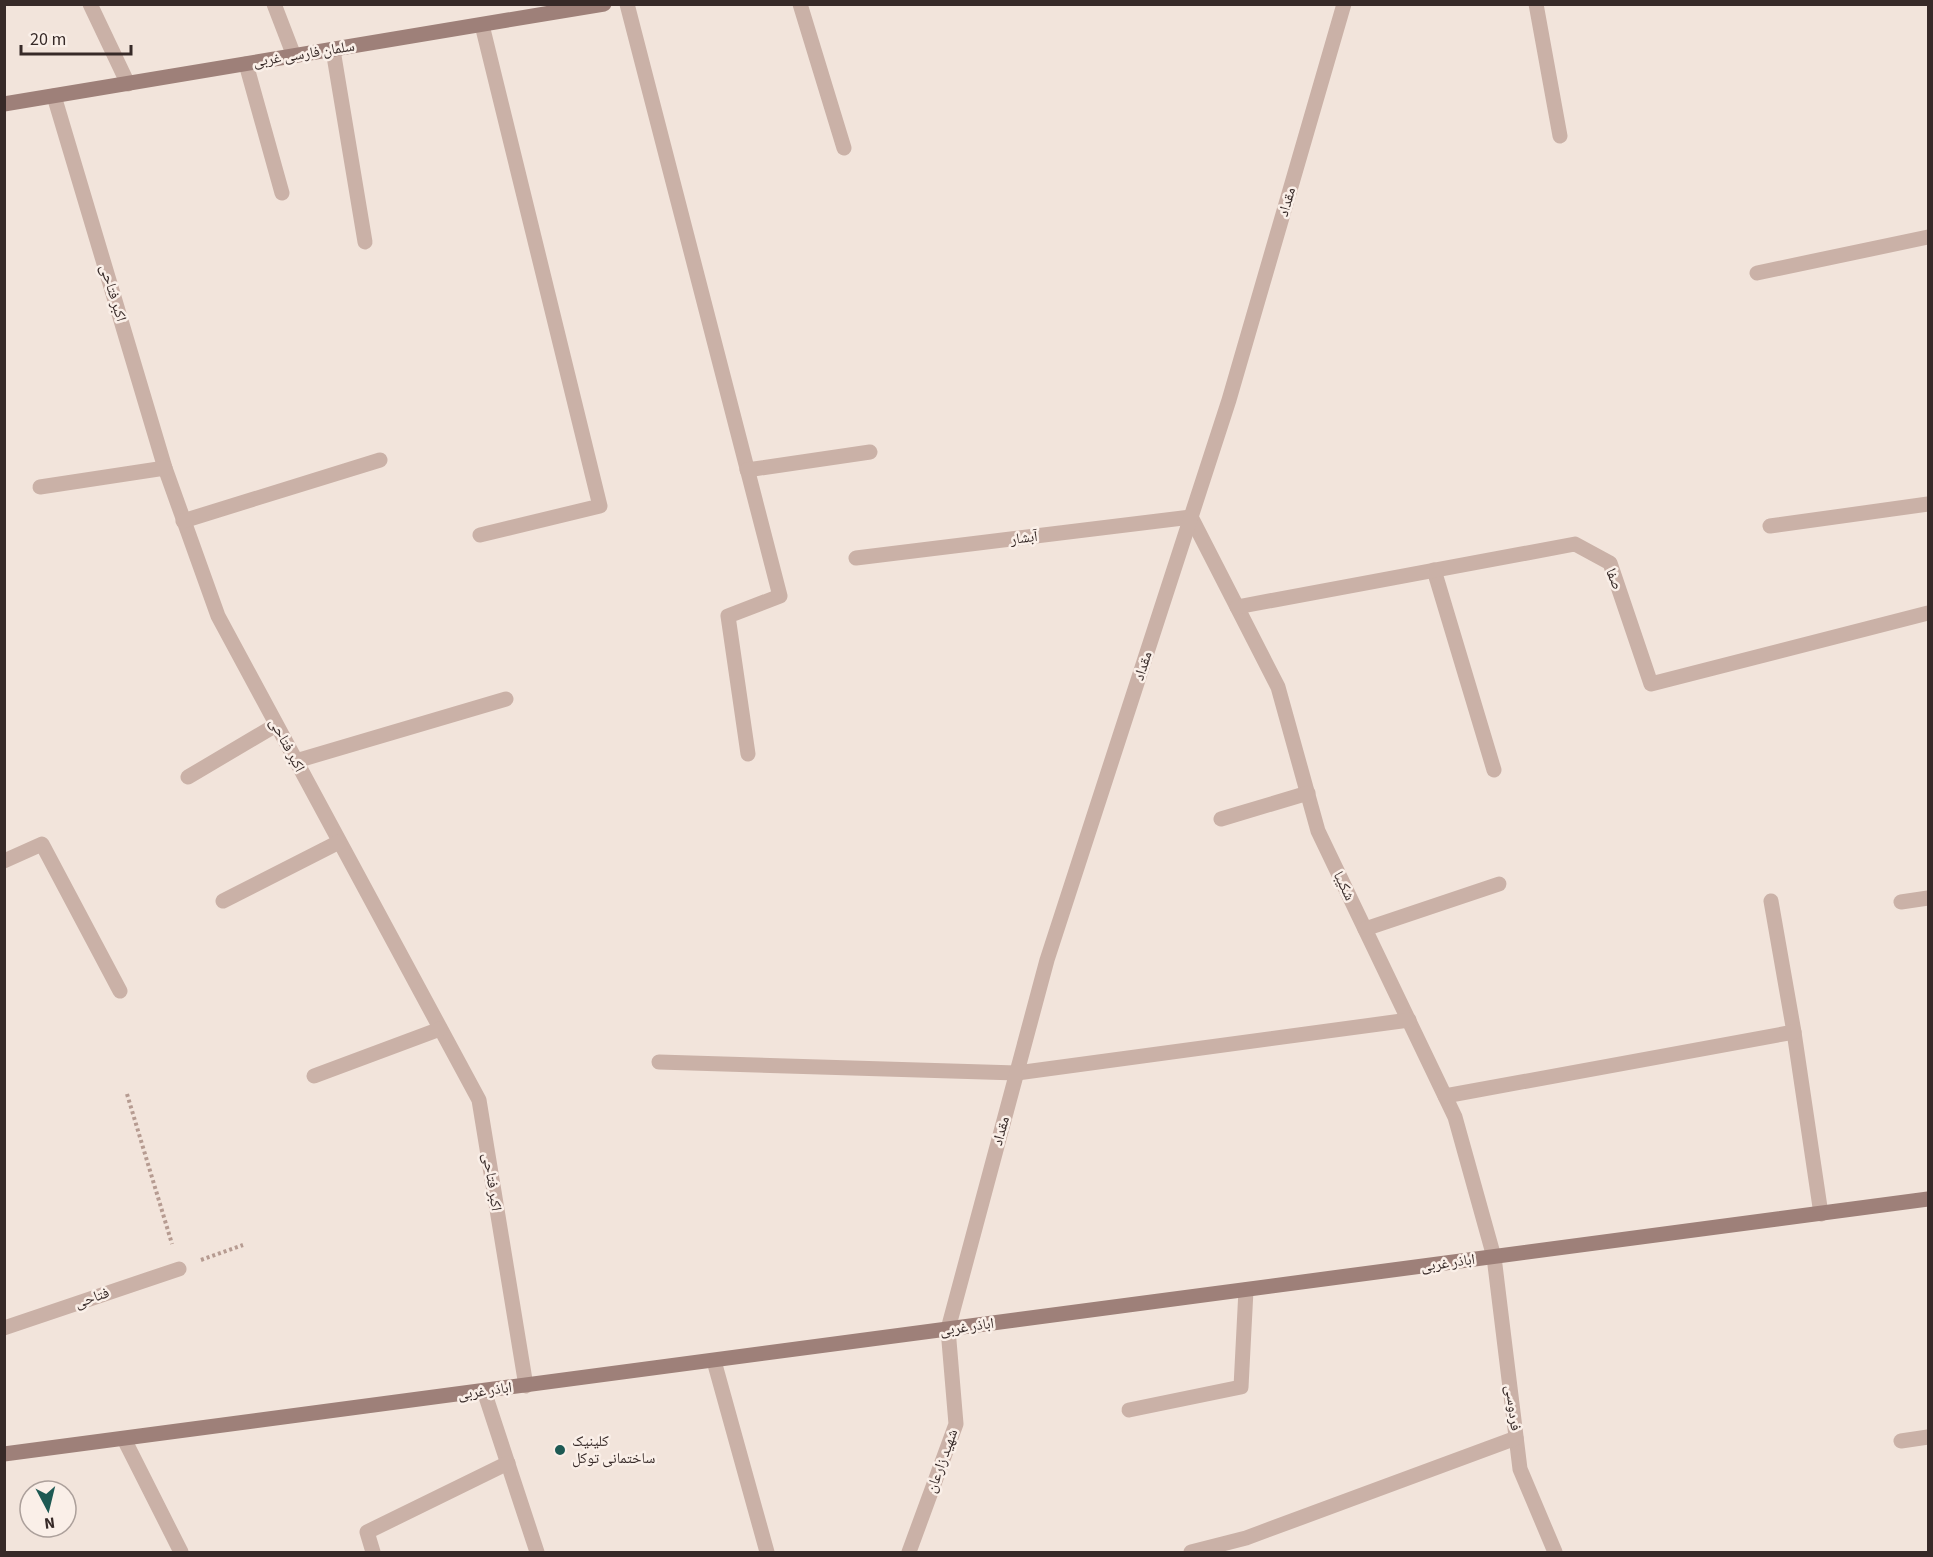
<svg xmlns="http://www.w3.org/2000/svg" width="1933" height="1557" viewBox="0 0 1933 1557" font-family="'Source Sans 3','Noto Naskh Arabic',sans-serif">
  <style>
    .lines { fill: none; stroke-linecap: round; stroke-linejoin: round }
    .path { stroke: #b69b91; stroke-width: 4; stroke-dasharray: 3 3; stroke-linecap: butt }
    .street { stroke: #cab1a7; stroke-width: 15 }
    .secondary { stroke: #9e8079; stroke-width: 15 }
    .poi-dot { fill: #1d5953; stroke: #faefe8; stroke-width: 2 }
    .labels { text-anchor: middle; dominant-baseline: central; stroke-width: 5; stroke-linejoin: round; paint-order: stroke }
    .street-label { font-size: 15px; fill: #372a28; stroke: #faefe8 }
    .poi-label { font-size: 15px; fill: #372a28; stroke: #faefe8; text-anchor: start }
  </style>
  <rect width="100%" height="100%" fill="#f2e4db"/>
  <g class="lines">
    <g class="path">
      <path d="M127,1094L172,1244"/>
      <path d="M201,1260L243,1245"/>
    </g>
    <g class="street">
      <path d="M90,4L128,84"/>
      <path d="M274,4L294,56"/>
      <path d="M627,4L780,596L728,616L748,754"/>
      <path d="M800,4L844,148"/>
      <path d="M1536,4L1560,136"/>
      <path d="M333,50L365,242"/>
      <path d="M246,64L282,193"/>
      <path d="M54,96L165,468L218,616L479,1100L526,1386"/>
      <path d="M1757,273L1928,237"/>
      <path d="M747,470L870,452"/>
      <path d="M40,487L165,468"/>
      <path d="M183,521L380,460"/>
      <path d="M1770,526L1928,504"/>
      <path d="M480,535L600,506L482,25"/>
      <path d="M856,558L1191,517L1278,687L1318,831L1455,1117L1494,1257L1520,1469L1555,1552"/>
      <path d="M1434,570L1494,770"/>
      <path d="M1237,607L1575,544L1610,563L1651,684L1928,613"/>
      <path d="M296,761L506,699"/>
      <path d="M188,777L276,725"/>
      <path d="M1221,819L1308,793"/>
      <path d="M4,861L42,844L120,991"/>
      <path d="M223,901L339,842"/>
      <path d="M1771,901L1794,1032L1821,1214"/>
      <path d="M1901,902L1928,898"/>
      <path d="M1365,929L1499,884"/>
      <path d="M659,1062L1017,1073L1409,1020"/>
      <path d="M314,1076L440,1029"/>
      <path d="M1445,1096L1794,1032"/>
      <path d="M4,1328L179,1269"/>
      <path d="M714,1361L767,1552"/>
      <path d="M484,1391L537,1552"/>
      <path d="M1129,1410L1241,1387L1246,1290"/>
      <path d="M124,1439L181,1552"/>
      <path d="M1901,1441L1928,1437"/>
      <path d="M373,1552L367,1532L508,1463"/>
      <path d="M909,1552L956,1424L948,1329L1047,960L1229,400L1344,4"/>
      <path d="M1191,1552L1246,1538L1516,1438"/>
    </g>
    <g class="secondary">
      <path d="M4,104L604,4"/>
      <path d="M4,1454L1928,1199"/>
    </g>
  </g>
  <circle class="poi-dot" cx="560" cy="1450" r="6"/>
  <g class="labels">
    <g class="street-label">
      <text transform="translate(304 54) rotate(-9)">سلمان فارسی غربی</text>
      <text transform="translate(1287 202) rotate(-74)">مقداد</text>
      <text transform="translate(113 293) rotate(73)">اکبر فتاحی</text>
      <text transform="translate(1024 538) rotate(-7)">آبشار</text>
      <text transform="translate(1614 579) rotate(68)">صفا</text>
      <text transform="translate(1143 666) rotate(-72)">مقداد</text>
      <text transform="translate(287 745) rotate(62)">اکبر فتاحی</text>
      <text transform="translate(1344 886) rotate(64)">شکیبا</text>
      <text transform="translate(1001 1131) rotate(-75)">مقداد</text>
      <text transform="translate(492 1182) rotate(81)">اکبر فتاحی</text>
      <text transform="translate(1448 1263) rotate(-8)">اباذر غربی</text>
      <text transform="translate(92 1298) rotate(-19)">فتاحی</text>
      <text transform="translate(967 1327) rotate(-8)">اباذر غربی</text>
      <text transform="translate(485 1391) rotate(-8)">اباذر غربی</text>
      <text transform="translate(1513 1408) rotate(83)">فردوسی</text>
      <text transform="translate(942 1461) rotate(-70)">شهید زارعان</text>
    </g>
    <g class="poi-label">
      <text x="572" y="1441">کلینیک<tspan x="572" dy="17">ساختمانی توکل</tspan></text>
    </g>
  </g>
  <rect width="1933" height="1557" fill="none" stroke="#372a28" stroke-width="12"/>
  <g transform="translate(48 1509) rotate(173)"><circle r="28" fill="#faefe8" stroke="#aca09b" stroke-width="1.5"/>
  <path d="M0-4.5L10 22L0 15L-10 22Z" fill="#1d5953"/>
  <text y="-9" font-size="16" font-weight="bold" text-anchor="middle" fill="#372a28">N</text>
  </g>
  <path d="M21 45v9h110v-9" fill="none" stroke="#372a28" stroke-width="3"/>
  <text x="30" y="45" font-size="18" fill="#372a28" stroke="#faefe8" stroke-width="4.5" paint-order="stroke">20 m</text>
</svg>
